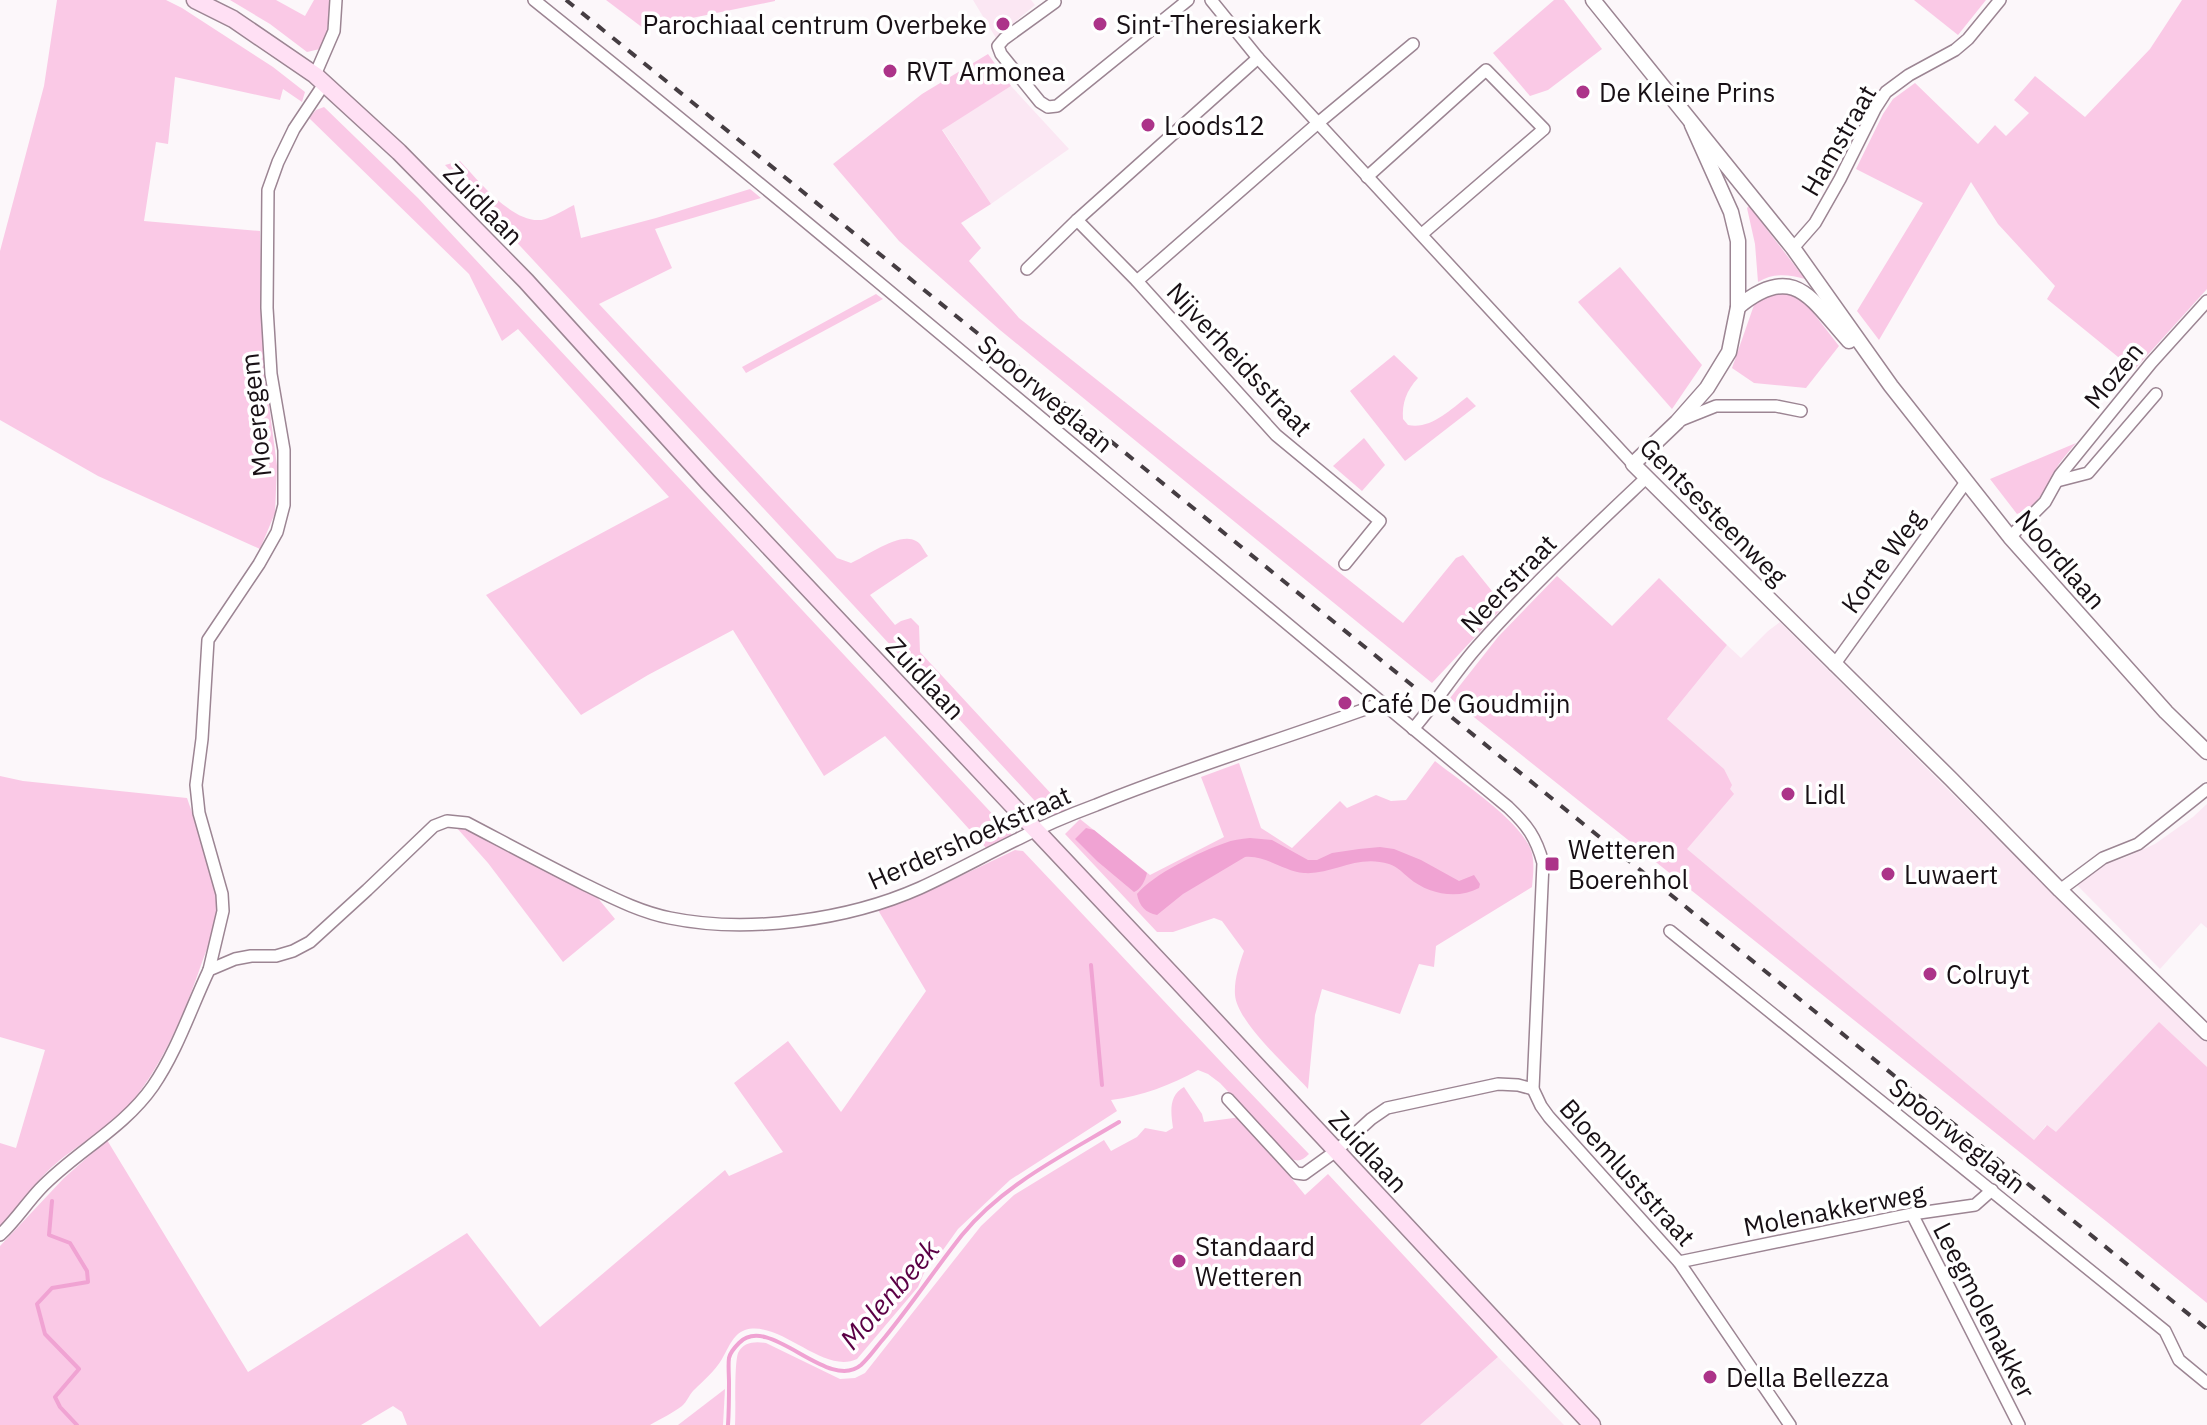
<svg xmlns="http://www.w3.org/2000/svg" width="2207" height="1425" viewBox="0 0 2207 1425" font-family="'IBM Plex Sans',sans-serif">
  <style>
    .built { fill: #fbe7f3 }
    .green { fill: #fac9e6 }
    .water { fill: #f0a3d3 }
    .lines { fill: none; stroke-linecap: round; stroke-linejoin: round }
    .stream { stroke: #f0a3d3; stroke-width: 4 }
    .minor-casing { stroke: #9c8593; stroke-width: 14 }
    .tertiary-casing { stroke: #9c8593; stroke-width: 17 }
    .secondary-casing { stroke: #9c8593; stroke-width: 19 }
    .minor { stroke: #fff; stroke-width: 11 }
    .tertiary { stroke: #fff; stroke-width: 14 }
    .secondary { stroke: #ffe0f4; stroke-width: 16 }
    .rail { stroke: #453d42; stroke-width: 4; stroke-dasharray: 10 10; stroke-linecap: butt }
    .poi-dot { fill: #ac3489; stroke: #fff; stroke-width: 3 }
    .labels { text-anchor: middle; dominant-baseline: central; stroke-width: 7; stroke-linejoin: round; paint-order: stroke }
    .poi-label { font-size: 26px; fill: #181015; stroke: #fff; text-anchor: start }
    .street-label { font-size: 26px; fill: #181015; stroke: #fff }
    .water-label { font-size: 28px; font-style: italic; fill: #5b0045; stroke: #fff }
  </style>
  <rect width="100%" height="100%" fill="#fcf7fa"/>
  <g class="built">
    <path d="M973,0H1031L1035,5L996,38Z"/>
    <path d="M1011,86L1069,149L991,204L942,129Z"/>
    <path d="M1780,622L2079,920L2207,1042V1240L2151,1219L2046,1125L2034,1140L1686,849L1667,719L1727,645L1741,658L1768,631Z"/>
    <path d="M2207,804V928L2201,923L2160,969L2076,884L2102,865L2126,857L2155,844L2193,817Z"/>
    <path d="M1498,1357L1564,1425H1420Z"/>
  </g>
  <g class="green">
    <path d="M57,0H166L182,8L273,67L305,92L302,102L283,89L280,100L175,77L168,144L156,142L144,221L260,231L264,367L277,466L275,513L260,549L98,476L0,420V251L44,86Z"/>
    <path d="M230,0H276L305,16L314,0H330L327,33L320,49L307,52L270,24Z"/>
    <path d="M606,0H775V1L643,28Z"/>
    <path d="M1554,0H1564L1602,49L1548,90L1530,96L1493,53Z"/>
    <path d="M1914,0H1986L1958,35Z"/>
    <path d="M2182,0H2207V289L2134,370L2047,299L2055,286L1998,224L1971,182L1879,340L1857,311L1923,203L1856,169L1883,114L1893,99L1915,83L1978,144L1995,125L2006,136L2029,113L2014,100L2035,76L2085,117L2150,49Z"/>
    <path d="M988,54L1011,86L942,130L991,204L961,223L981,248L969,261L1019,318L1403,623L1456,558L1463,555L1504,606L1432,683L1000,330L899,241L833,164L922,94Z"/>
    <path d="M324,107L418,198L1012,835L987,849L885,736L824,776L733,630L648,675L581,715L486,595L669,497L518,329L502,341L469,274L309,118L316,110Z"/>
    <path d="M460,161C478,180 511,222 540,220C548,220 566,209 574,205L581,238L656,218L750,189L761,198L655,229L672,268L599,304L837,558L851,563C867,556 900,531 916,541C922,544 923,550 928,556L870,595L895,625L901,621L911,618L919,626L920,652L1068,812L1061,815L1047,814L445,165Z"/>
    <path d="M1749,206L1805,279C1788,274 1773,273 1758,282L1755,244L1747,208Z"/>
    <path d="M1620,267L1702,365L1672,409L1578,302Z"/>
    <path d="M1783,291L1801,297L1839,346L1806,388L1754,383L1732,368L1754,305L1767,294Z"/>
    <path d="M876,294L883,299L746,373L742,367Z"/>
    <path d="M1394,355L1418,378C1406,391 1402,403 1403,419L1408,425C1430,430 1450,410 1467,397L1476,406L1405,461L1350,391Z"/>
    <path d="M1364,438L1385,465L1362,491L1333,466Z"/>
    <path d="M2076,443C2070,450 2064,457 2059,464C2047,483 2041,506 2017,514L1990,479Z"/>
    <path d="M1557,576L1612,626L1659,578L1727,645L1667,719L1724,769L1732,785L1730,789L1734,794L1687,849L2034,1140L2047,1125L2056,1132L2159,1022L2207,1067V1303L2111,1225L1450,698L1498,637Z"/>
    <path d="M1435,761C1461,782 1519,819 1531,850C1535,862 1533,875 1532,887L1436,946L1434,967L1419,964L1400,1014L1322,989L1315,1015L1308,1089C1289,1068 1237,1022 1235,995C1234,980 1239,965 1244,951L1222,921L1214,918L1173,932H1157L1065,834L1080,819L1150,875L1224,837L1201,777L1239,763L1261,828L1292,848L1340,801L1347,808L1376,795L1391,801L1406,800Z"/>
    <path d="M0,776L23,781L187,798C197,827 218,880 218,909C217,928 206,950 200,968C185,1012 164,1061 135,1098C116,1124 85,1140 60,1160C36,1179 20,1206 0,1229V1143L16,1148L45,1050L0,1037Z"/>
    <path d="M456,827L466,828L480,835L597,897L615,919L563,962L488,863Z"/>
    <path d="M1015,850L1023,851C1119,952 1212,1054 1309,1154C1303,1160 1299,1162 1291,1159L1220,1083L1208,1074L1198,1070C1171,1085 1142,1096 1111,1100L1117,1111L1010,1180L958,1229L938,1257L924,1273L918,1287L857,1359C823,1375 780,1319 745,1330C733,1334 728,1349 722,1359C714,1372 704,1380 693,1391C689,1395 687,1402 682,1406C673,1413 660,1419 650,1425H407L402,1412L393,1406L361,1425H0V1246L64,1178L107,1140L248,1372L467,1233L540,1327L725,1170L729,1176L783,1152L734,1083L788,1041L841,1112L926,991L878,910L925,893Z"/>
    <path d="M1184,1087L1202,1114L1204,1122L1241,1117L1305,1195L1328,1174L1498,1357L1420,1425H735C736,1408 734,1366 738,1353C743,1342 755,1341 766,1343L840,1379L855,1378L865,1373L981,1226L1014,1195L1104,1140L1111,1151L1137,1137L1145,1128L1166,1132L1173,1128C1171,1113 1168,1096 1184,1087Z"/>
    <path d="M725,1389L723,1425H678Z"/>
  </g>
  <g class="water">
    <path d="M1086,828L1094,830L1147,873C1145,881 1141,889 1134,892L1097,861L1075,839Z"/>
    <path d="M1250,838L1272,840L1308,860H1317L1332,853L1359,849L1380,847L1394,849L1421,860L1459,881L1474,875L1480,884L1479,888C1457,900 1428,894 1409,878C1403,873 1398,867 1389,864C1356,854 1333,875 1304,873C1283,871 1266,855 1245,857L1183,894L1157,915C1146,913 1139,906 1137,894C1152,875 1201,851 1225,843C1232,840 1241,839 1250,838Z"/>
  </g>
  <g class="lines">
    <g class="stream">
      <path d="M1091,965L1102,1085"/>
      <path d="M52,1201L49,1235L70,1243L87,1271L88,1282L52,1288L37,1304L45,1334L79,1369L55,1397L60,1407L77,1425"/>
      <path d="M728,1425C729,1411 729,1397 729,1382C729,1375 728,1365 729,1358C730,1353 735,1347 739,1343C769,1312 828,1393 861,1365C870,1357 877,1346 885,1337C912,1304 936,1268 962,1235C1004,1184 1064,1155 1119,1122"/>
    </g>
    <defs>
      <g id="minor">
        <path d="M534,0C863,264 1182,539 1508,807C1527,825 1536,837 1543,863L1533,1089L1541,1106L1549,1117L1679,1262L1790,1425"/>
        <path d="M1211,0L1258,58L1318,123L1633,464"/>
        <path d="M1055,2L1004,39L998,46L1001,54L1040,102L1048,107L1057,106L1188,0"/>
        <path d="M315,75L334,31L336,0"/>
        <path d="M1367,177L1486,70L1544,129L1422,234"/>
        <path d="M1077,220L1137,281L1276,435L1380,521L1345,564"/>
        <path d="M1793,248L1815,223L1840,179L1875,109L1886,92L1909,75L1955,50L1968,39L2000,0"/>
        <path d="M1027,269L1077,220L1258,58"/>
        <path d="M1137,281L1318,123L1413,44"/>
        <path d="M1681,420L1716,406H1776L1801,411"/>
        <path d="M2057,481L2088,473L2156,394"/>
        <path d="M2010,537L2045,502L2060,475L2151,363L2207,301"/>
        <path d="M1834,665L1966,482"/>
        <path d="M1413,729C1436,703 1454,673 1477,647C1530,587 1588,533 1646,478"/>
        <path d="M2060,890L2103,858L2138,844L2207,789"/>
        <path d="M1670,931L2165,1331L2179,1360L2207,1383"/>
        <path d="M209,970L223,911L222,894L199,813L196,785L202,739L208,640L259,564L277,532L284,505V450L271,374L267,308L268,190L278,162L294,129L324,84"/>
        <path d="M1228,1099L1296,1173L1304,1174L1336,1151L1371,1119L1387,1108L1498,1084L1518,1085L1533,1089"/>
        <path d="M1912,1214L2019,1425"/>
        <path d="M0,1235C15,1221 26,1204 40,1189C75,1152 123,1129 153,1086C177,1051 191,1008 209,970L235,959L251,956H276L293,951L310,942L367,890L434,826L447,821L467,823C507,844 546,865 586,885C613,898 640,912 670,918C748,934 848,920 920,888C953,873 985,855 1018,839C1043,826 1069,815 1096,805C1189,767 1287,738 1382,703"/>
        <path d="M1679,1262L1912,1214L1975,1205L1992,1190"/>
      </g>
      <g id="tertiary">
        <path d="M1593,0L1793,248L1891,386L2010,537L2166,712L2207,752"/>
        <path d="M1692,125L1731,212L1738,241V307L1729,352L1707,388L1677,422L1633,464L1951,779L2060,890L2207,1033"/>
        <path d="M1738,307C1794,261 1811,299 1849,341"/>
      </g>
      <path id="secondary" d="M195,0L233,19L315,75L399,152L526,281L708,482L1176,979L1592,1425"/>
    </defs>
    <use href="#minor" class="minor-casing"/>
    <use href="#tertiary" class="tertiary-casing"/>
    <use href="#secondary" class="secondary-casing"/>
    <use href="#minor" class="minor"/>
    <use href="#tertiary" class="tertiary"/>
    <use href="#secondary" class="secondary"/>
    <path class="rail" d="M566,0L2207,1329"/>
  </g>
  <g class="poi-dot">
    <circle cx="1003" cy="24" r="8"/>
    <circle cx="1100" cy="24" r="8"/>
    <circle cx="890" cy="71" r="8"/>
    <circle cx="1583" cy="92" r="8"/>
    <circle cx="1148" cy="125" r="8"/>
    <circle cx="1345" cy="703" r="8"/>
    <circle cx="1788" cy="794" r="8"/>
    <rect x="1544" y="856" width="16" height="16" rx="4"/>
    <circle cx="1888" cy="874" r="8"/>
    <circle cx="1930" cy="974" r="8"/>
    <circle cx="1179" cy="1261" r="8"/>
    <circle cx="1710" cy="1377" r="8"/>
  </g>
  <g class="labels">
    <g class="poi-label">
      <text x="987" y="24" text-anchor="end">Parochiaal centrum Overbeke</text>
      <text x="1116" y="24">Sint-Theresiakerk</text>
      <text x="906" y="71">RVT Armonea</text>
      <text x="1599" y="92">De Kleine Prins</text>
      <text x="1164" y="125">Loods12</text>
      <text x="1361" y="703">Café De Goudmijn</text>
      <text x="1804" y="794">Lidl</text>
      <text x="1568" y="849">Wetteren<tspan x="1568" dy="30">Boerenhol</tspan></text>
      <text x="1904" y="874">Luwaert</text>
      <text x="1946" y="974">Colruyt</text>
      <text x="1195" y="1246">Standaard<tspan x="1195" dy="30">Wetteren</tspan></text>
      <text x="1726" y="1377">Della Bellezza</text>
    </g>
    <g class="street-label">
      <text transform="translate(1838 140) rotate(-60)">Hamstraat</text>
      <text transform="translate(484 204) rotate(46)">Zuidlaan</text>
      <text transform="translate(1240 359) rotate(47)">Nijverheidsstraat</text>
      <text transform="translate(2113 375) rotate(-51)">Mozen</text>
      <text transform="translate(1046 393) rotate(40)">Spoorweglaan</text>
      <text transform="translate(255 415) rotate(-96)">Moeregem</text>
      <text transform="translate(1714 511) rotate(45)">Gentsesteenweg</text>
      <text transform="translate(2061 559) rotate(49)">Noordlaan</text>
      <text transform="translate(1882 561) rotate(-54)">Korte Weg</text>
      <text transform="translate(1508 583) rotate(-46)">Neerstraat</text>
      <text transform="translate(926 678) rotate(47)">Zuidlaan</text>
      <text transform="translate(969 837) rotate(-24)">Herdershoekstraat</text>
      <text transform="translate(1958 1135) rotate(39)">Spoorweglaan</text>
      <text transform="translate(1369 1151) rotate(47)">Zuidlaan</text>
      <text transform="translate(1628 1172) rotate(48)">Bloemluststraat</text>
      <text transform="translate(1834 1209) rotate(-11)">Molenakkerweg</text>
      <text transform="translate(1985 1310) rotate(63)">Leegmolenakker</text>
    </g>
    <g class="water-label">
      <text transform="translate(889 1294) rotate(-49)">Molenbeek</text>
    </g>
  </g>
</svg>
